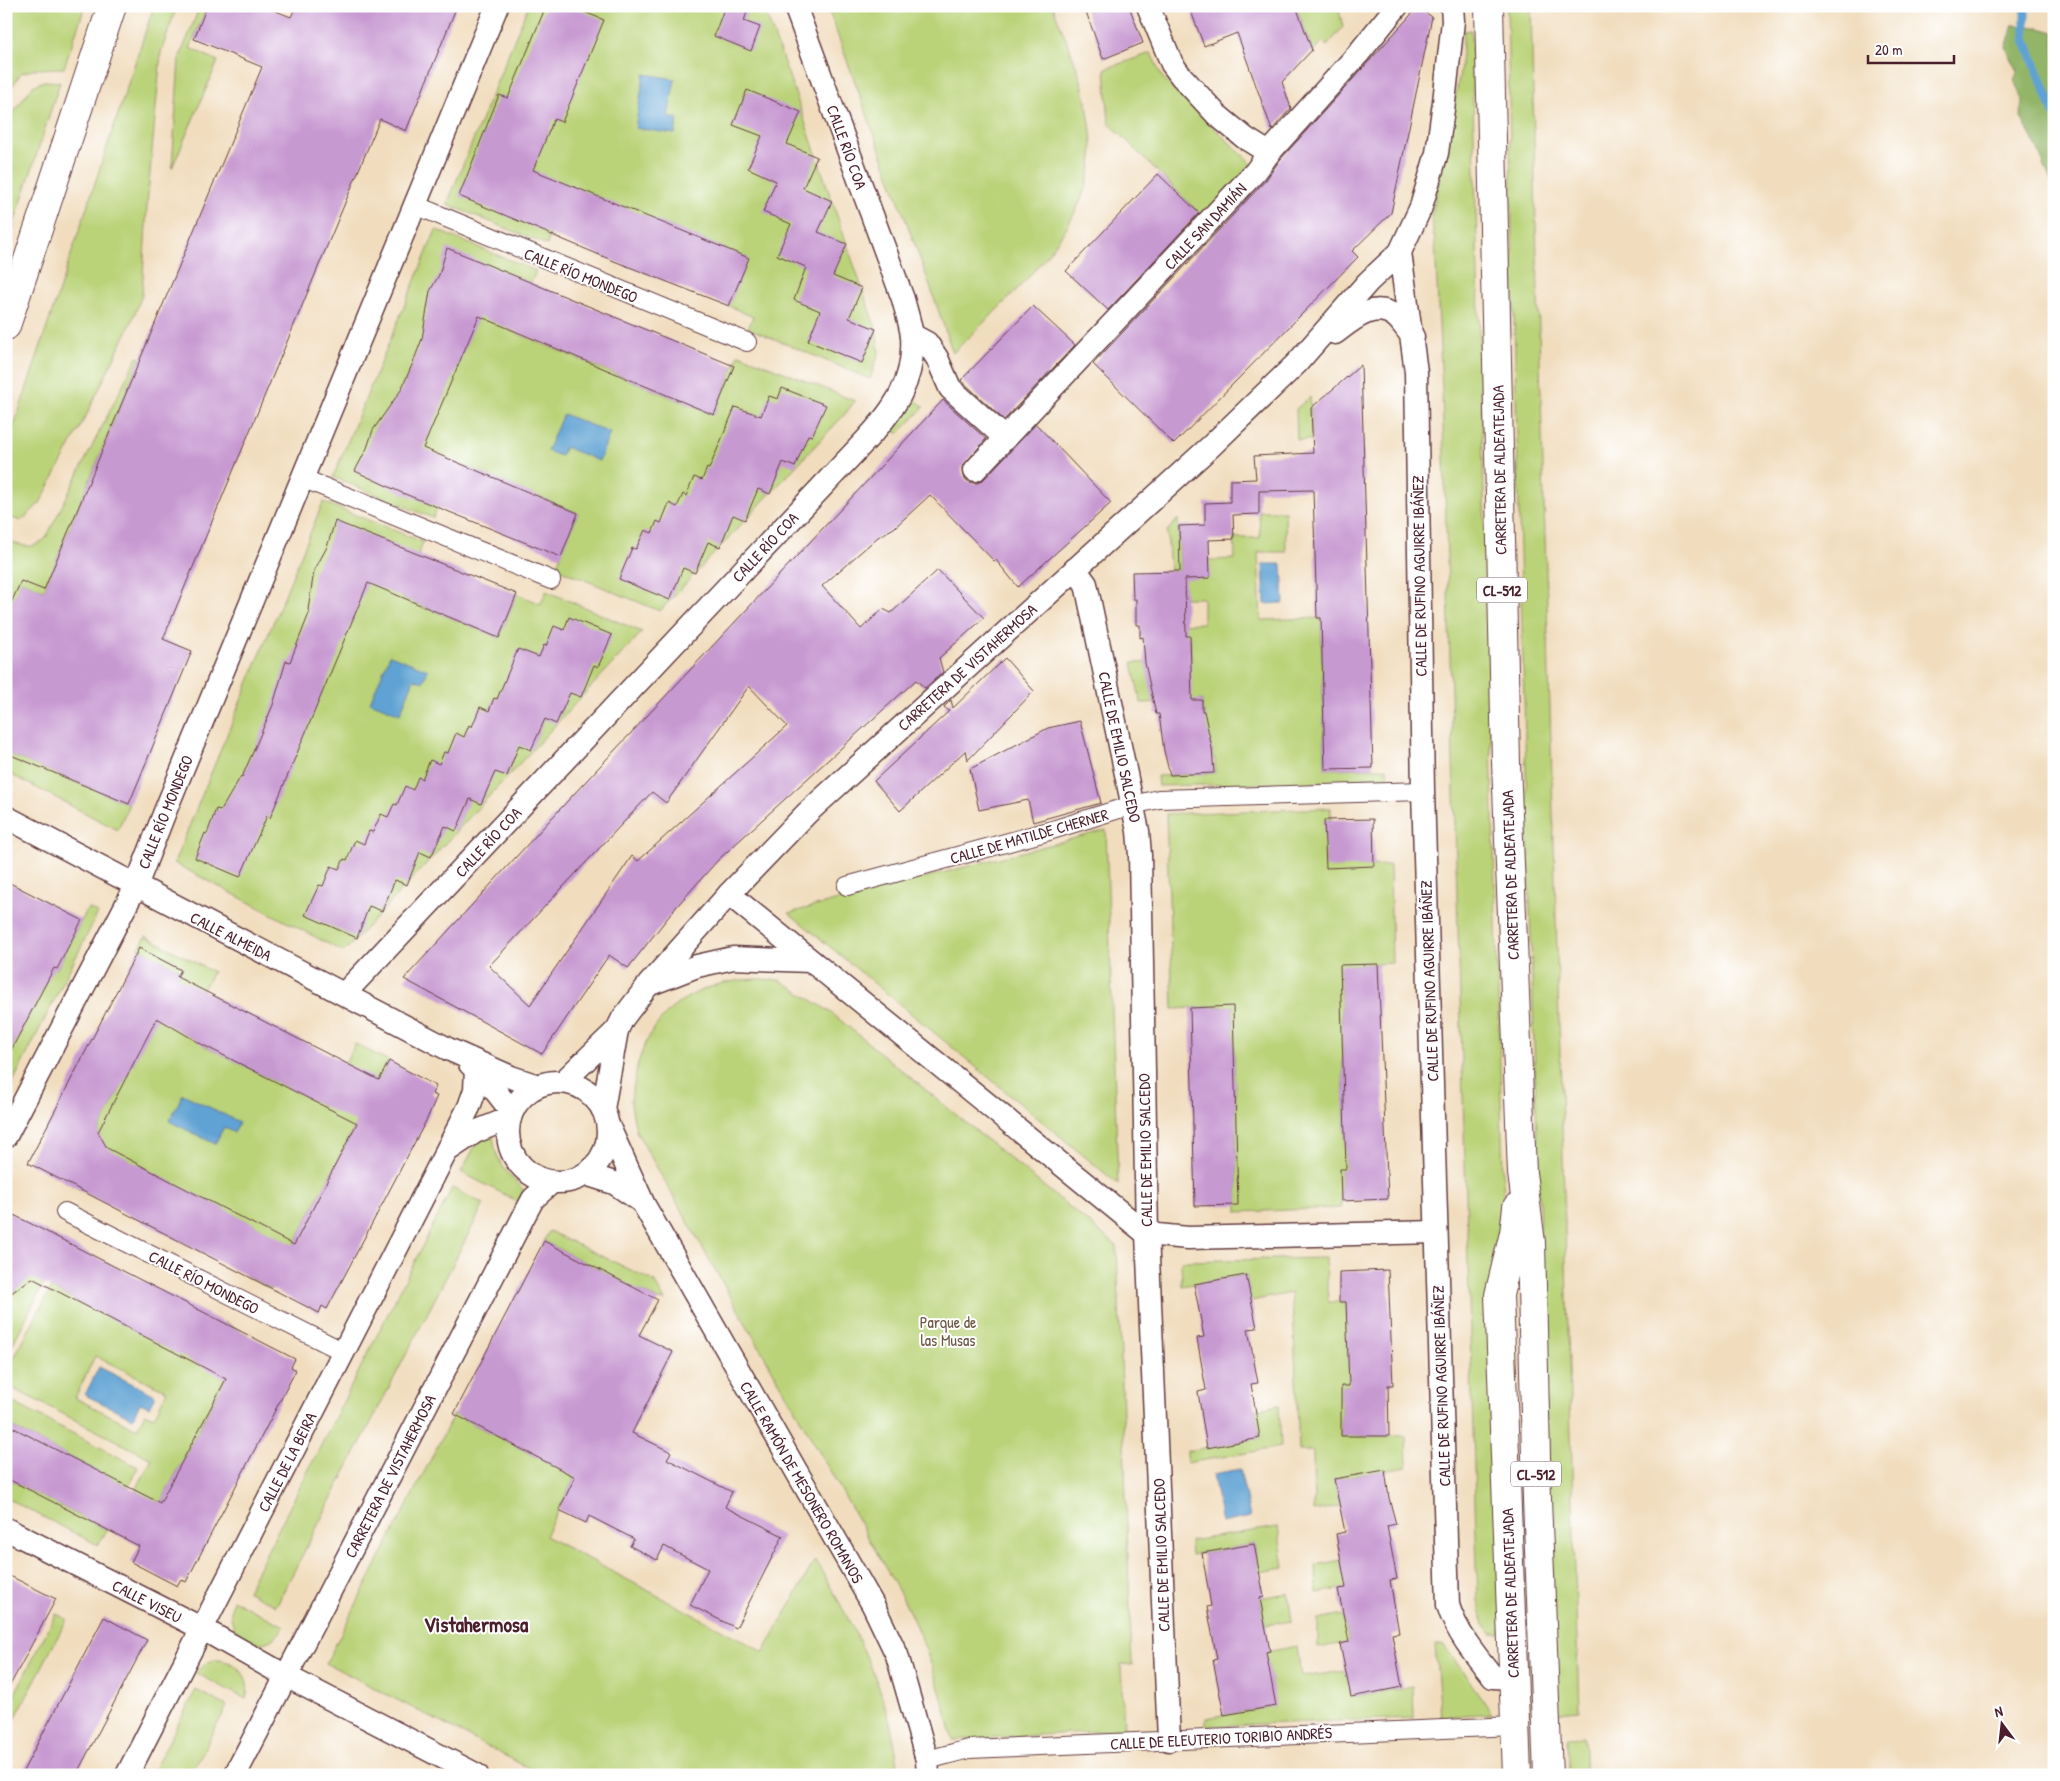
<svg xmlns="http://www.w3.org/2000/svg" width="2060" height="1781" viewBox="0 0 2060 1781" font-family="'Patrick Hand',sans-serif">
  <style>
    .green { fill: #bad378; stroke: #827952; fill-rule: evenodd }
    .forest { fill: #93b568; stroke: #6e6a4a }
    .water { fill: #5fa2d3; stroke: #54607f }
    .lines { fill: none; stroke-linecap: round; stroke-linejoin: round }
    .stream { stroke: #5fa2d3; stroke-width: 9 }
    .building { fill: #c799d1; fill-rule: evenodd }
    .pedestrian-casing { stroke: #633c41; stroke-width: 20 }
    .minor-casing { stroke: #633c41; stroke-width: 25 }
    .secondary-casing { stroke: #633c41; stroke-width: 30 }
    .primary-casing { stroke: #633c41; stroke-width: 30 }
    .pedestrian { stroke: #fff; stroke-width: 18 }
    .minor { stroke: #fff; stroke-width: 22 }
    .secondary { stroke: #fff; stroke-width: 28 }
    .primary { stroke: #fff; stroke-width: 28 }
    .labels { text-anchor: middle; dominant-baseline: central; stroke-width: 4; stroke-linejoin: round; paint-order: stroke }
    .shield { fill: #fff; stroke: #80626b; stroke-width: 1 }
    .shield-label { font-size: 15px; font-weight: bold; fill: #4a1f2b }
    .street-label { font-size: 16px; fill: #4a1f2b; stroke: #fff }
    .park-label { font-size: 16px; fill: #6c5542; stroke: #fff }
    .district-label { font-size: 21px; font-weight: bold; fill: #4a1f2b; stroke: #fff }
  </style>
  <rect width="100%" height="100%" fill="#fff"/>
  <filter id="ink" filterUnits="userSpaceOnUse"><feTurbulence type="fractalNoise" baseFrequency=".02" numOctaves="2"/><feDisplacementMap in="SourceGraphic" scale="10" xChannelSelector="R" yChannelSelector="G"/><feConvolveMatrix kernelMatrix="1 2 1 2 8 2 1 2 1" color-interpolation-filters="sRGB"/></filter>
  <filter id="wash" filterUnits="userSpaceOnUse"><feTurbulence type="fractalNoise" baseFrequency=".0096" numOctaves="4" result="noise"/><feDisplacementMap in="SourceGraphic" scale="20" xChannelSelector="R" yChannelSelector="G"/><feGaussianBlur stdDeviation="1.12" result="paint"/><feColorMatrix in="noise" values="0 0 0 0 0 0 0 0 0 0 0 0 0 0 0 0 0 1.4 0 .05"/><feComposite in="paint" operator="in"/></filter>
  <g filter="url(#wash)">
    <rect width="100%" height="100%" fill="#f1ddbe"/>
    <g class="green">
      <path d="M6,6H85L64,68L36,69L21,73L6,95Z"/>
      <path d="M154,6H177L161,52L147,205L142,295L132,321L86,416L40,503L21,521L6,516V450Z"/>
      <path d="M200,6H207L190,48L218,61L172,168L179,59Z"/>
      <path d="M528,6H763L793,87L876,329L879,353L870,379L748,328L753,317L729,306L748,258L595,196L550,234L547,245L447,204Z"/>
      <path d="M827,6H1053C1062,32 1075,58 1082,84C1088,107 1095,144 1091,167C1076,243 1005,300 953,353L929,283Z"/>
      <path d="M1296,6H1338L1343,27L1327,46L1323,41L1313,52Z"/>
      <path d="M1507,6H1531L1536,225L1579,1711L1556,1713C1536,1144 1519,575 1507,6Z"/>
      <path d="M1471,30L1504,1210L1501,1634H1492L1484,1625L1478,1601L1442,389L1435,241L1431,219L1460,73L1464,31Z"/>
      <path d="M1151,53L1161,75L1169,85L1252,164L1203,217L1109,123L1105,69Z"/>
      <path d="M44,81L60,82L6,249V122L33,86Z"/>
      <path d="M436,230L536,271L511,331L714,415L739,354L855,401L845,414L660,611L556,568L578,513L529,493L438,506L433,518L333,477Z"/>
      <path d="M137,357L140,358L44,590L21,581L8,611L6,610V540C24,546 31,551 46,538Z"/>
      <path d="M911,396L924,407L898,434L893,429L903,414Z"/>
      <path d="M1310,397L1312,440H1297L1296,409Z"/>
      <path d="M323,502L423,542L401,597L499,638L517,594L541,604L546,591L642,632L344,952L174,863Z"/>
      <path d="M1259,511H1285L1286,552H1258L1261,620L1321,618L1325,769L1387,768L1388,781L1158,786L1157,776L1215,773V758H1213L1212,749H1210L1207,726H1205V712L1202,711V700L1141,703L1132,663L1191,661L1190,636H1182V624L1203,623V598H1185L1182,579L1209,560L1235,559L1234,538H1260Z"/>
      <path d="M1178,519L1180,571H1170L1167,531Z"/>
      <path d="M6,753L129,804L118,830L6,772Z"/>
      <path d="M1331,808V820H1325L1326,867L1390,865L1392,963L1340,966L1346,1169L1340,1170L1341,1208L1238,1212L1233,1006L1173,1009L1166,814Z"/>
      <path d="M1106,830L1118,1184L789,913Z"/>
      <path d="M88,908L98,913L6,1096V1060L44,987L6,943L57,969Z"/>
      <path d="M146,936L213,972L195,1004L203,1045L324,1106L355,1044L389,1061L271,1289L246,1276L268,1232L119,1155L96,1198L71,1185L181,970L139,948Z"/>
      <path d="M757,979L780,980L829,1011L1117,1246L1132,1665L1121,1664L1124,1730L953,1740C941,1690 926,1643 902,1597L636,1131C635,1122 631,1111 631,1101C631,1094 634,1086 635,1078C646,1013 694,981 757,979Z"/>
      <path d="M493,1134C495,1161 505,1171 524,1190L519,1202L461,1172L478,1141Z"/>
      <path d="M452,1188L484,1204L276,1606L247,1591Z"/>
      <path d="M549,1231L654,1281L665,1301L658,1300L544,1241Z"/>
      <path d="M35,1253L55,1262L6,1357V1309Z"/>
      <path d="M1326,1258L1328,1302H1346L1350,1386H1341V1436H1406L1407,1467L1334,1479L1340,1506L1314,1511L1313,1451H1299L1294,1330L1291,1293L1251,1301L1246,1275L1182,1286L1181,1261Z"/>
      <path d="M51,1288L201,1365L224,1322L248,1335L140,1542L116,1529L152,1459L8,1386L13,1379L6,1375V1373ZM95,1356L167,1391L154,1417L145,1413L137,1429L75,1398Z"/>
      <path d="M6,1399L138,1467L128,1487L6,1424Z"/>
      <path d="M1279,1405L1281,1447L1187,1463V1451L1260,1438L1255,1410Z"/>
      <path d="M454,1414L575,1477L545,1536L764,1652L815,1560C855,1628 892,1696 899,1775H542L326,1663Z"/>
      <path d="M6,1478L107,1530L98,1545L6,1498Z"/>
      <path d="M1278,1527L1284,1568L1259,1572L1254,1544L1191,1555L1190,1541Z"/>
      <path d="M1341,1560L1347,1588L1317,1593L1316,1565Z"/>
      <path d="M1288,1593L1292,1621L1265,1625L1260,1598Z"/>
      <path d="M233,1600L284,1626C265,1661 221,1638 233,1600Z"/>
      <path d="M56,1614L67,1619L6,1736V1704L9,1705Z"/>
      <path d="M1343,1615L1349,1642L1318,1648V1620Z"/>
      <path d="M1435,1645H1444L1492,1713L1441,1717Z"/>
      <path d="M1297,1646L1301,1677L1346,1671L1352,1697L1413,1686L1414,1718L1206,1726V1718L1275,1706L1266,1652Z"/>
      <path d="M214,1660C236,1659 253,1677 246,1699L196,1673L206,1663Z"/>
      <path d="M196,1690L227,1706L191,1775H151Z"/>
      <path d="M1584,1736L1586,1775H1568L1567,1737Z"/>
    </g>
    <path class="forest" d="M2013,25L2036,27L2054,32V189L2038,150L2021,117L2022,100L2014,80L2018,71L2006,48Z"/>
    <g class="water">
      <path d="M644,74L675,79L668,117L678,119L675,134L635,128Z"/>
      <path d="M563,414L610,433L599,461L565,447L561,456L547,451Z"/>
      <path d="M1263,564H1282L1284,603L1265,604Z"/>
      <path d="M390,655L428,670L423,682L414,679L400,714L370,702Z"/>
      <path d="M183,1094L239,1122L234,1133L224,1127L215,1144L169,1121Z"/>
      <path d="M99,1367L155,1395L149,1407L140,1403L133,1418L85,1395Z"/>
      <path d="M1240,1469L1250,1517L1222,1523L1213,1474Z"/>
    </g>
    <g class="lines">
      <path class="stream" d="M2025,6V39L2054,113"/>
    </g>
    <g id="blocks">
      <g class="building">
        <path d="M207,6H263L291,17L296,6H457L406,131L380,119L163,639L192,651L129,804L6,753V614L21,581L44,590L262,67L194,39Z"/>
        <path d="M546,6H570L604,20L562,122L554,119L533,170L749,258L729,306L614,261L459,196L499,95L508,98Z"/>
        <path d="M725,6H749L744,21L760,27L751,51L714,36Z"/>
        <path d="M1084,6H1129L1143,43L1103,59Z"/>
        <path d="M1189,6H1296L1312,50L1282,82L1291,108L1272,130L1237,33L1204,46Z"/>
        <path d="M1418,7L1432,17L1391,213L1352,251L1358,257L1174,444L1093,364L1266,180L1279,161Z"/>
        <path d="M747,90L801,112L787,144L817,157L803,188L832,201L818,232L847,244L833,276L862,288L849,318L876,329L862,363L808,341L820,311L794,300L806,267L777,255L791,224L763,212L776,181L748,168L762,136L733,125Z"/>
        <path d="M1158,174L1199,213L1108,310L1066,271Z"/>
        <path d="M447,248L734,366L714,415L479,316L423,448L578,513L561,557L400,492L355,471L367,448L373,430L401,390L412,365L422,339L430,291L439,275Z"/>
        <path d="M1033,306L1075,345L1004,420L961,380Z"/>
        <path d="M1361,365L1373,768L1325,769L1321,618H1317L1313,490L1259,491V514L1233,515L1234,539L1209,540L1210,578L1185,579L1186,636H1190L1192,700H1202V711H1204L1212,748L1214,773L1170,775L1164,751L1159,714H1156L1145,663L1143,637L1140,638V625H1136V599H1133L1132,572L1180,571L1179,526L1205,525V503L1230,502V480L1256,479L1254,456L1313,453L1311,408Z"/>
        <path d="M782,388L826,405L812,436L808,435L795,467L783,462L770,494L758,489L745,520L733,515L720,547L708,542L695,573L683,568L670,600L619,579L632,548L636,549L645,530L652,533L657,521L661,523L669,503L677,507L683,494L686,496L694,477L702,480L707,468L709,469L735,407L761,416L769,396L778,399Z"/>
        <path d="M943,400L986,439L962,467V473L966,480L972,483H978L984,479L1036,424L1111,503L1018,587L996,560L994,561L930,495L894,528L878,537L822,586L861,629L883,609L891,613L938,570L984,618L939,658L943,672L925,688L916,680L719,859L677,906L628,968L609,955L542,1054L404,979L572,796ZM749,686L787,726L638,861L632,856L530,1005L489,966L652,792L666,803Z"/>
        <path d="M335,521L517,594L499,638L368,583L270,818L267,816L240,877L195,858L205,833L207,834L216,809L221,810L241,776L242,777L253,752L273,705L286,661L290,662L310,611L308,610L314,571L327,547Z"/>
        <path d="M569,617L612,635L598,667L594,665L581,697L570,693L556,724L545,719L531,750L519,745L507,776L495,772L481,804L470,799L456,831L445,826L431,857L420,852L407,885L395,880L382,911L369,906L357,938L305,915L319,885L323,886L331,866L339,869L344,859L347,860L355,840L364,844L369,831L373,832L381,814L388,817L394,804L397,805L405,786L413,790L418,777L422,779L430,760L439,764L444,752L448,753L456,733L464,737L469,725L472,727L480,707L489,711L494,698L497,699L518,649L539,657L544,645L546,646L554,626L564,630Z"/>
        <path d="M1005,658L1034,691L968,760L966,750L900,811L874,781L949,711L944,707L951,700L953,708Z"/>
        <path d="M1080,721L1101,803L1033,822L1028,800L979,810L970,769L1048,728Z"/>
        <path d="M1373,819L1374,866L1326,868L1324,820Z"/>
        <path d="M6,881L82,920L57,969L54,968L6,1060Z"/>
        <path d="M139,948L181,970L177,977L379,1080L389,1061L436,1086L432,1094L437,1096L427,1119L327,1309L322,1306L319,1313L28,1163ZM157,1018L203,1045L357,1123L294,1245L107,1148L98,1132Z"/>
        <path d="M1378,964L1388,1199L1341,1201L1340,1169H1346L1340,965Z"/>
        <path d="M1233,1006L1238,1205L1195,1206L1190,1008Z"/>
        <path d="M6,1211L295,1359L291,1367L296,1370L186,1582L181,1579L177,1586L131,1562L139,1546L6,1478V1424L160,1503L226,1379L32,1278L6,1297Z"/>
        <path d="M544,1241L658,1300L639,1335L673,1352L632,1433L671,1452L667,1459L732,1492L725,1507L783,1536L736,1628L690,1605L708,1569L664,1546L657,1560L630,1546L634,1539L589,1516L586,1523L559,1510L575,1477L454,1414Z"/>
        <path d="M1388,1270L1393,1385H1388L1389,1436H1341V1386H1349L1346,1302H1339V1272Z"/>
        <path d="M1246,1275L1257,1328L1248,1329L1258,1383L1251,1384L1260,1438L1207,1448L1198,1392L1206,1390L1197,1338L1204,1337L1194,1284Z"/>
        <path d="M1385,1470L1389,1498L1396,1524L1387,1526L1397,1579L1390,1580L1399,1633L1392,1634L1402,1687L1351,1697L1340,1644L1349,1642L1338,1589L1346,1588L1336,1534L1345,1532L1334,1479Z"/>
        <path d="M1254,1544L1264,1597L1260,1598L1270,1651L1266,1652L1276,1706L1224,1715L1213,1660L1217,1659L1207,1607L1211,1606L1202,1553Z"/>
        <path d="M6,1574L56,1599L6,1693Z"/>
        <path d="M104,1617L147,1640L76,1775H21Z"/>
      </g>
    </g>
  </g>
  <g filter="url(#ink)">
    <use href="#blocks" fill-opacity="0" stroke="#633c41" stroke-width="1"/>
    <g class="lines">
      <defs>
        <g id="pedestrian">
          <path d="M415,205L747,342"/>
          <path d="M302,478L551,580"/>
          <path d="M847,886L1049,831L1132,805L1159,799L1423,791"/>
          <path d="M65,1212L344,1352"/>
          <path d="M927,1760L969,1749L1515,1726"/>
        </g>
        <g id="minor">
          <path d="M1148,6L1172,64L1181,76L1217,115L1245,138L1269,153"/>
          <path d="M1400,252L1416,372L1423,791L1448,1605C1456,1632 1476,1656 1493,1677L1514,1678"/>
          <path d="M1335,333C1351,321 1374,300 1395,316C1402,321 1407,331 1413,337"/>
          <path d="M912,335L927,343L937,358L950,388L1005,438"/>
          <path d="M975,470L1256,171L1269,153L1358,54L1397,6"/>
          <path d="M1075,569L1086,584L1138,831L1140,855L1147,1234L1169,1740"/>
          <path d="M6,817L448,1049L511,1077L538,1086"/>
          <path d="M729,894L1147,1234L1188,1238L1436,1232"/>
          <path d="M653,983L697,966L733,958L810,961"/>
          <path d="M344,994L866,440C894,410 915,381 912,337C911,325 906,311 903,299L795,6"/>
          <path d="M470,1064L490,1084L512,1112"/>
          <path d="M563,1082L617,1030L623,1018L649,984L729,894L807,813L1211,446L1297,363L1368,282L1400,252L1421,207L1437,153L1444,102L1453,21L1452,6"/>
          <circle cx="558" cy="1132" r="50"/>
          <path d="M603,1109L617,1030"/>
          <path d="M608,1125L644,1205L873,1605L897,1655L927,1760L928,1775"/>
          <path d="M6,1136L136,886L166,809L497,6"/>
          <path d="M448,1150L475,1132L510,1118"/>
          <path d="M586,1174L614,1183L642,1202"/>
          <path d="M6,1529L201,1628L286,1676L477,1775"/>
          <path d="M127,1775L469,1107L475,1090L476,1069"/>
          <path d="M235,1775L525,1214L533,1199L552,1182"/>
        </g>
        <path id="secondary" d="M6,326L112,6"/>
        <g id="primary">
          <path d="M1489,6L1506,762L1522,1173L1531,1243L1537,1499L1548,1775"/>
          <path d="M1517,1775L1499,1295L1514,1233L1517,1207"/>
        </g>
      </defs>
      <use href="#pedestrian" class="pedestrian-casing"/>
      <use href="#minor" class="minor-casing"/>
      <use href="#secondary" class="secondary-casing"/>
      <use href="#primary" class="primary-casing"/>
      <use href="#pedestrian" class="pedestrian"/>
      <use href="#minor" class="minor"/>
      <use href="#secondary" class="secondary"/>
      <use href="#primary" class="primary"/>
    </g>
  </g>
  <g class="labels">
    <g class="shield">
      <rect x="1477" y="577.5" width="50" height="25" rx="4"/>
      <rect x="1511" y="1461.5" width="50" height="25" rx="4"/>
    </g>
    <g class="shield-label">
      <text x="1502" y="590">CL-512</text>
      <text x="1536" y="1474">CL-512</text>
    </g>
    <g class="street-label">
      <text transform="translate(847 147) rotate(70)">CALLE RÍO COA</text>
      <text transform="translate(1205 226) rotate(-47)">CALLE SAN DAMIÁN</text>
      <text transform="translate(581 275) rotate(22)">CALLE RÍO MONDEGO</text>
      <text transform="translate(1499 470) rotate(-91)">CARRETERA DE ALDEATEJADA</text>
      <text transform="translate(765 547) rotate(-47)">CALLE RÍO COA</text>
      <text transform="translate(1419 576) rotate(-91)">CALLE DE RUFINO AGUIRRE IBÁÑEZ</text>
      <text transform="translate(967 667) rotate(-42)">CARRETERA DE VISTAHERMOSA</text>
      <text transform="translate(1120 747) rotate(78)">CALLE DE EMILIO SALCEDO</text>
      <text transform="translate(165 812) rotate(-68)">CALLE RÍO MONDEGO</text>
      <text transform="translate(1029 836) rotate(-16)">CALLE DE MATILDE CHERNER</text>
      <text transform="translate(488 842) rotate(-47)">CALLE RÍO COA</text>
      <text transform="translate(1510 875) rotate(-92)">CARRETERA DE ALDEATEJADA</text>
      <text transform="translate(231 936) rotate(27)">CALLE ALMEIDA</text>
      <text transform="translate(1429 981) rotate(-92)">CALLE DE RUFINO AGUIRRE IBÁÑEZ</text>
      <text transform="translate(1145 1150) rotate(-91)">CALLE DE EMILIO SALCEDO</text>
      <text transform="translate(204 1282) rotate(27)">CALLE RÍO MONDEGO</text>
      <text transform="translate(1441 1386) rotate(-92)">CALLE DE RUFINO AGUIRRE IBÁÑEZ</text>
      <text transform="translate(287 1462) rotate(-63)">CALLE DE LA BEIRA</text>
      <text transform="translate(390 1476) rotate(-63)">CARRETERA DE VISTAHERMOSA</text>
      <text transform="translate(802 1482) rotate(60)">CALLE RAMÓN DE MESONERO ROMANOS</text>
      <text transform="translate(1161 1555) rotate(-92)">CALLE DE EMILIO SALCEDO</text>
      <text transform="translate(1510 1593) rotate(-92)">CARRETERA DE ALDEATEJADA</text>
      <text transform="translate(147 1601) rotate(27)">CALLE VISEU</text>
      <text transform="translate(1221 1738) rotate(-3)">CALLE DE ELEUTERIO TORIBIO ANDRÉS</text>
    </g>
    <g class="park-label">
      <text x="948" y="1322">Parque de<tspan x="948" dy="18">las Musas</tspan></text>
    </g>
    <g class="district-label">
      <text x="476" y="1624">Vistahermosa</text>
    </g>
  </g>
  <rect width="2060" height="1781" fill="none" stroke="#fff" stroke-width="25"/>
  <g transform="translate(2002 1724) rotate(345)" stroke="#ffffff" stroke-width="4" paint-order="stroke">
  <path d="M0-4L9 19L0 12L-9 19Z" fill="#4a1f2b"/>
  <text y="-8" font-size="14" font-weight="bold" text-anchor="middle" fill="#4a1f2b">N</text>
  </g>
  <path d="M1868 55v8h86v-8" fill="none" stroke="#4a1f2b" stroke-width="2.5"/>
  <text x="1875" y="55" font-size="15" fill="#4a1f2b" stroke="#ffffff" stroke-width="4" paint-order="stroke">20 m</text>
</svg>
